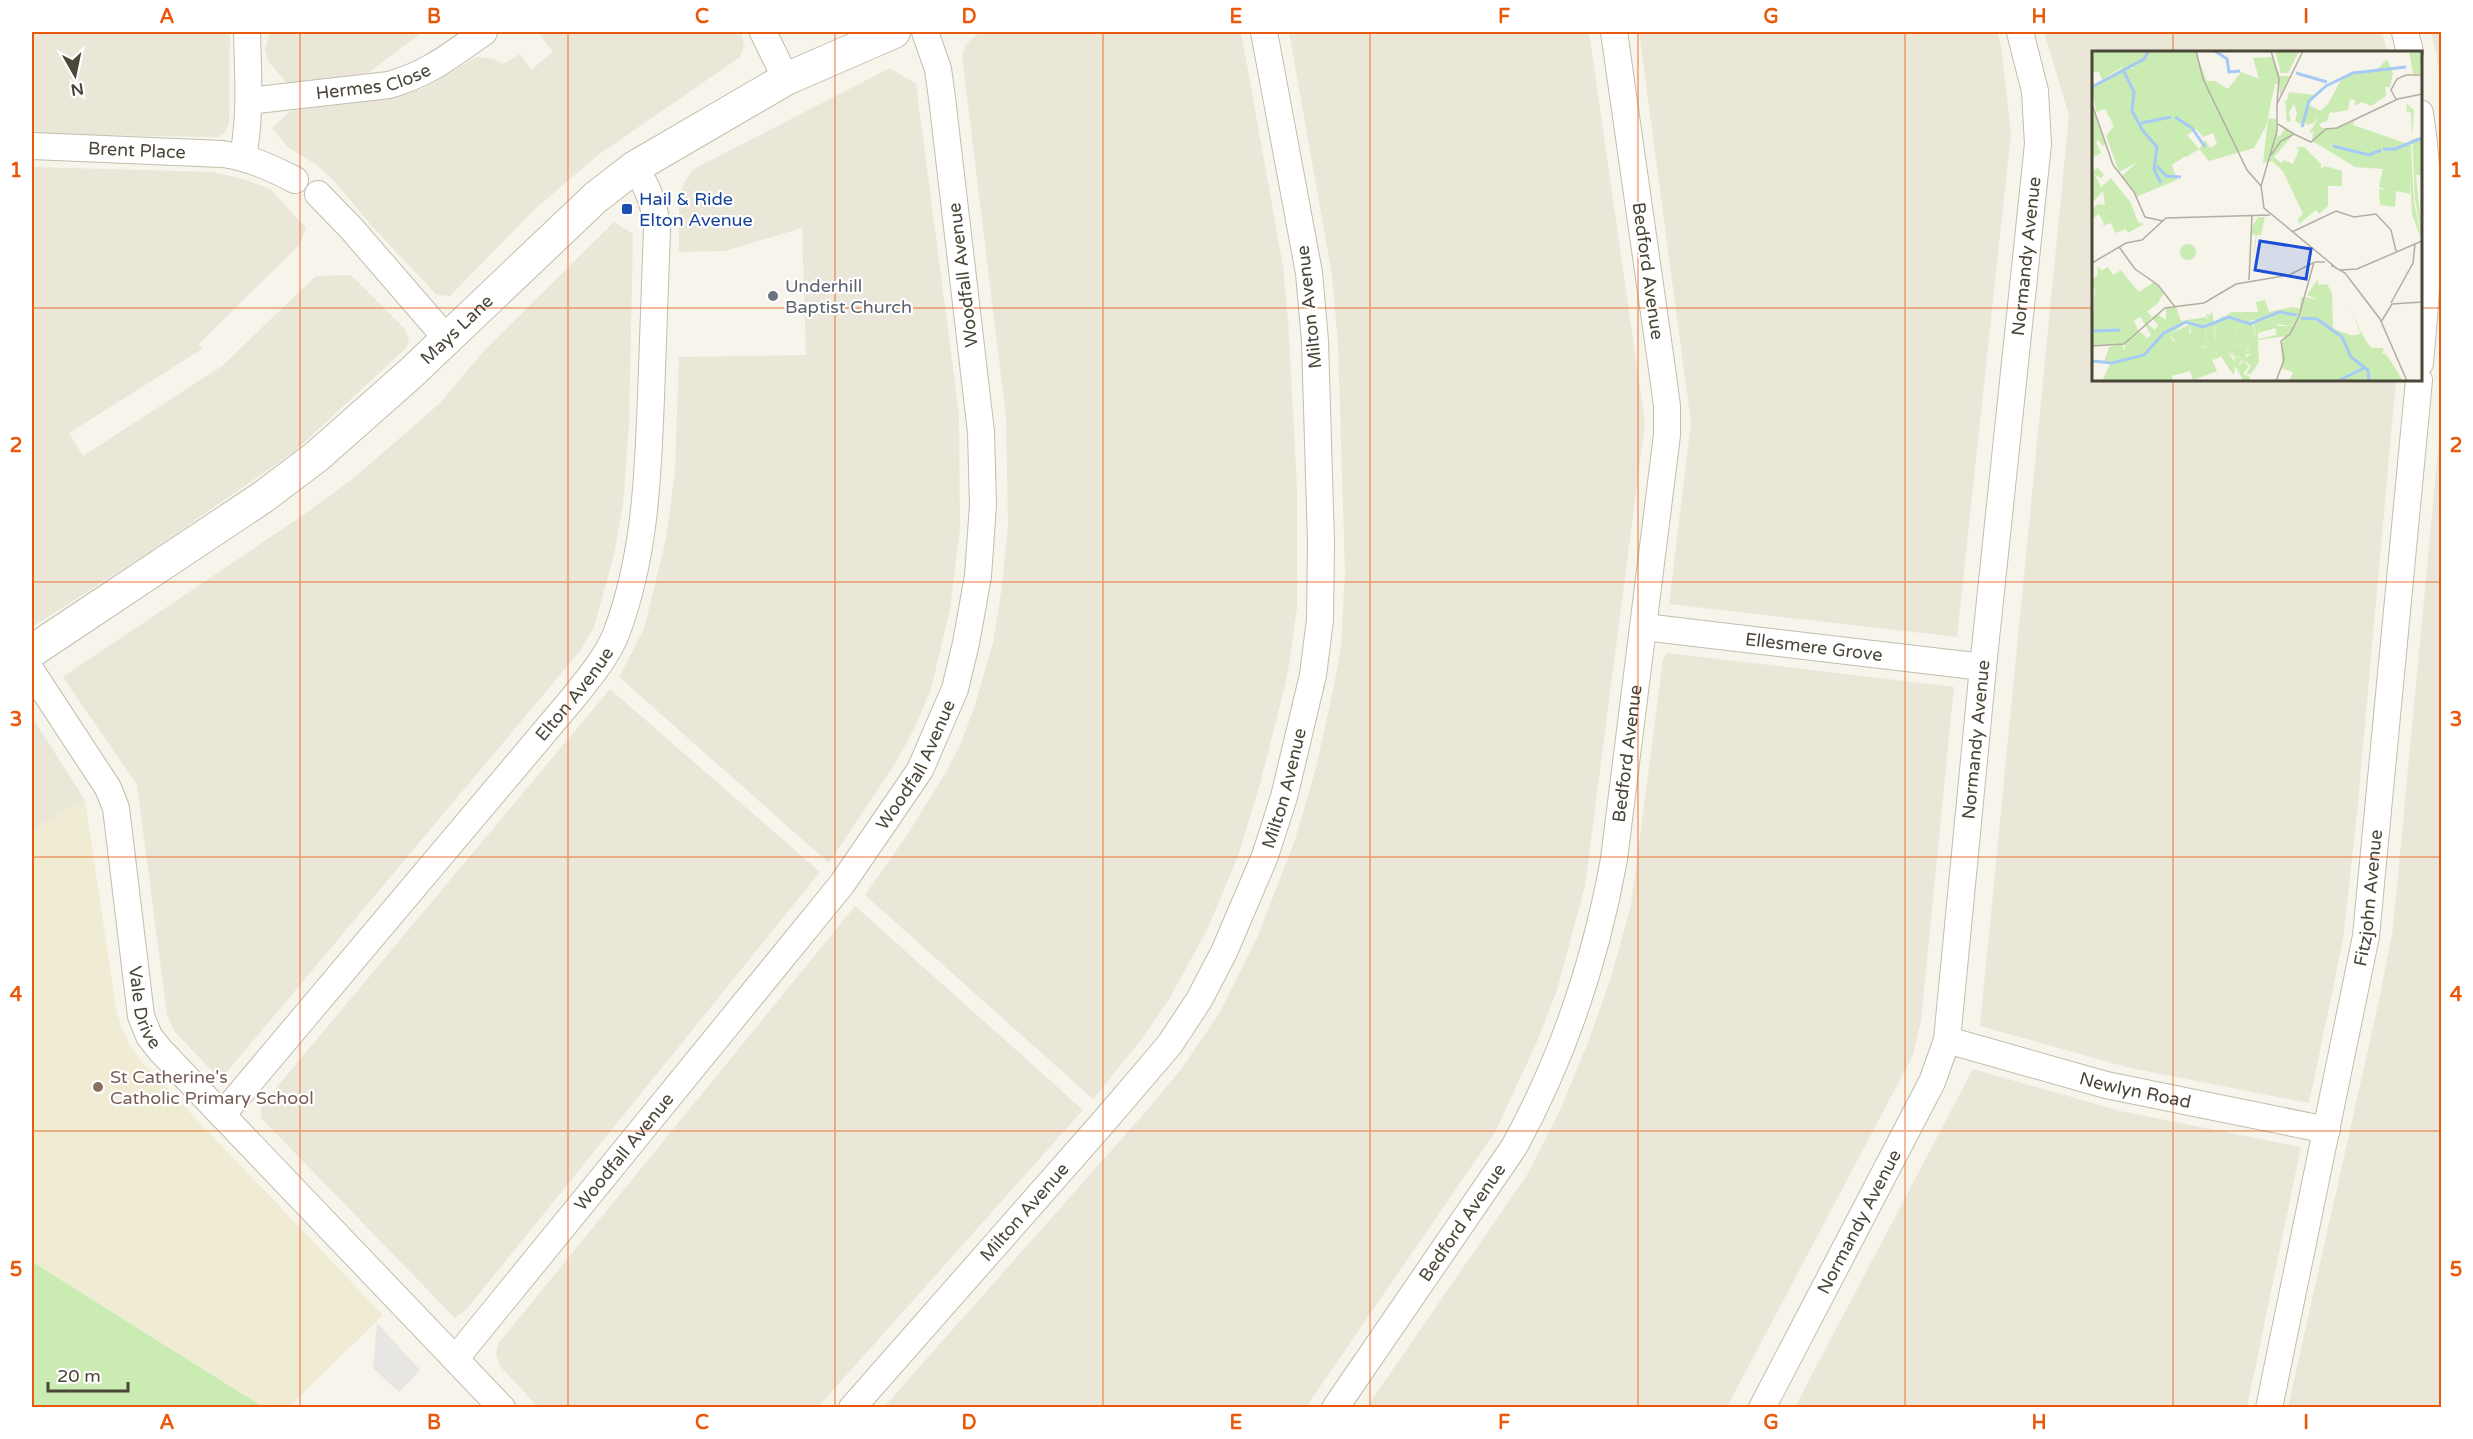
<svg xmlns="http://www.w3.org/2000/svg" width="2473" height="1439" viewBox="0 0 2473 1439" font-family="'Varela Round',sans-serif">
  <style>
    .residential { fill: #eae7d9 }
    .education { fill: #f0ecd4 }
    .park { fill: #caecb2 }
    .parking { fill: #e8e6e2 }
    .lines { fill: none; stroke-linecap: round; stroke-linejoin: round }
    .minor-casing { stroke: #c2beac; stroke-width: 28 }
    .tertiary-casing { stroke: #c2beac; stroke-width: 34 }
    .minor { stroke: #fff; stroke-width: 26 }
    .tertiary { stroke: #fff; stroke-width: 32 }
    .grid { fill: none; stroke: #e8590c; stroke-width: 1.5; stroke-opacity: 0.55 }
    .transit-dot { fill: #1a4fb4; stroke: #fff; stroke-width: 2 }
    .worship-dot { fill: #6b7280; stroke: #fff; stroke-width: 2 }
    .education-dot { fill: #8d6e63; stroke: #fff; stroke-width: 2 }
    .labels { text-anchor: middle; dominant-baseline: central; stroke-width: 4.5; stroke-linejoin: round; paint-order: stroke }
    .street-label { font-size: 18px; fill: #4b4638; stroke: #fff }
    .transit-label { font-size: 18px; fill: #164399; stroke: #fff; text-anchor: start }
    .worship-label { font-size: 18px; fill: #5b616d; stroke: #fff; text-anchor: start }
    .education-label { font-size: 18px; fill: #785e54; stroke: #fff; text-anchor: start }
    .inset-river { fill: none; stroke: #a5caf5; stroke-width: 3 }
    .inset-road { fill: none; stroke: #b2aea3; stroke-width: 1.5 }
    .view { fill: #1d4ed8; fill-opacity: 0.15; stroke: #1d4ed8; stroke-width: 3 }
    .inset-edge { fill: none; stroke: #4b4638; stroke-width: 3 }
    .neatline { fill: none; stroke: #e8590c; stroke-width: 2 }
    .grid-label { font-size: 20px; text-anchor: middle; font-weight: bold; fill: #e8590c }
  </style>
  <rect width="100%" height="100%" fill="#f6f4eb"/>
  <g class="residential">
    <path d="M32,32H230L229,123L225,133L217,137L32,134Z"/>
    <path d="M270,32H422L368,73L288,84L268,61L265,49Z"/>
    <path d="M538,32H741L744,45L740,57L598,155L536,208L450,296L437,295L370,224L336,183L318,166L288,147L272,128L291,111L408,94L426,87L477,57L494,59L503,64L520,54L531,70L553,52Z"/>
    <path d="M984,32H1241L1283,266L1288,319L1297,488V608L1287,677L1260,784L1237,859L1207,930L1168,1001L1141,1040L1093,1099L865,895L907,835L946,772L961,743L975,705L993,643L1001,593L1008,526L1006,417L962,56L966,44L979,33Z"/>
    <path d="M1289,32H1589L1645,423L1585,886L1557,990L1536,1044L1495,1132L1306,1407H884L1148,1109L1182,1068L1220,1012L1257,938L1295,840L1316,768L1334,686L1341,645L1345,573L1338,344L1332,275Z"/>
    <path d="M1639,32H1997L2001,46L2011,133L1957,637L1669,604L1691,423Z"/>
    <path d="M2044,32H2382L2387,52H2094V380H2396L2357,813L2343,940L2309,1103L2130,1068L1980,1026L2069,115Z"/>
    <path d="M2431,32H2441V85L2436,52Z"/>
    <path d="M890,68L916,84L959,414L960,530L950,609L931,689L915,727L896,762L829,863L619,677L644,629L666,539L675,471L679,357L806,355L802,228L725,251L679,252V201L682,187L692,170Z"/>
    <path d="M32,167L213,172L246,180L270,189L306,228L300,244L199,344L202,349L69,433L83,456L222,366L316,276L351,275L405,329L409,339L406,348L295,451L148,553L32,627Z"/>
    <path d="M614,222L633,234L629,426L623,504L614,555L594,627L580,651L226,1073H214L175,1032L167,1015L137,785L63,677L299,518L354,478L439,404L483,352Z"/>
    <path d="M2441,419V1407H2288L2380,996L2393,928Z"/>
    <path d="M1668,653L1954,687L1921,1020L1913,1055L1727,1407H1367L1527,1175L1561,1108L1589,1040L1611,977L1631,906L1663,659Z"/>
    <path d="M610,689L820,872L466,1310L455,1318L261,1118V1106Z"/>
    <path d="M32,717L85,800L32,830Z"/>
    <path d="M855,906L1083,1110L818,1407H538L499,1365L496,1354L498,1344Z"/>
    <path d="M1973,1069L2120,1111L2301,1147L2247,1407H1795Z"/>
  </g>
  <path class="education" d="M85,800L116,1008L121,1027L130,1045L142,1062L383,1315L289,1407H263L32,1261V830Z"/>
  <path class="park" d="M32,1261L55,1276L263,1407H37L32,1404Z"/>
  <path class="parking" d="M377,1323L420,1370L399,1392L373,1368Z"/>
  <g class="lines">
    <defs>
      <g id="minor">
        <path d="M763,32L786,79"/>
        <path d="M2405,32L2410,52"/>
        <path id="s1" d="M249,101L389,85C428,74 451,55 484,32"/>
        <path d="M2420,113C2433,196 2428,280 2420,363"/>
        <path id="s2" d="M32,146L223,154C250,158 272,168 295,180"/>
        <path d="M243,157C251,115 248,74 247,32"/>
        <path d="M318,194L351,228L447,339"/>
        <path id="s3" d="M1644,627L1983,667"/>
        <path id="s4" d="M32,672L108,788L116,808L141,1016L149,1036L160,1050L502,1408"/>
        <path id="s5" d="M1947,1040L2106,1085L2327,1130"/>
        <path id="s6" d="M222,1115L573,698C588,679 607,657 616,634C645,558 648,477 651,397C653,341 655,285 657,229C655,205 648,188 635,167"/>
        <path id="s7" d="M456,1358L842,884L920,770L955,689L966,643L978,576L983,505L981,432L942,98L938,69L925,32"/>
        <path id="s8" d="M852,1408L1107,1118L1170,1044L1199,1000L1224,952L1265,856L1284,797L1313,675L1320,620L1321,542L1315,341L1309,273L1264,32"/>
        <path id="s9" d="M1335,1408L1514,1147C1563,1058 1596,959 1614,859L1667,435V406L1663,376L1614,32"/>
        <path id="s10" d="M1762,1408L1932,1082L1947,1040L1983,667L2038,144L2035,91L2020,32"/>
        <path id="s11" d="M2269,1408L2366,936L2419,380"/>
      </g>
      <g id="tertiary">
        <path id="s12" d="M32,651L263,497L316,457L410,374L595,198L635,167L786,79L894,32"/>
      </g>
    </defs>
    <use href="#minor" class="minor-casing"/>
    <use href="#tertiary" class="tertiary-casing"/>
    <use href="#minor" class="minor"/>
    <use href="#tertiary" class="tertiary"/>
  </g>
  <path class="grid" d="M300,32V1408M568,32V1408M835,32V1408M1103,32V1408M1370,32V1408M1638,32V1408M1905,32V1408M2173,32V52M32,308H2094M2420,308H2442M2173,380V1408M32,582H2442M32,857H2442M32,1131H2442"/>
  <rect class="transit-dot" x="621" y="203" width="12" height="12" rx="3"/>
  <circle class="worship-dot" cx="773" cy="296" r="6"/>
  <circle class="education-dot" cx="98" cy="1087" r="6"/>
  <g class="labels">
    <g class="street-label">
      <text stroke="none"><textPath href="#s1" startOffset="126">Hermes Close</textPath></text>
      <text stroke="none"><textPath href="#s2" startOffset="105">Brent Place</textPath></text>
      <text stroke="none"><textPath href="#s10" startOffset="1200">Normandy Avenue</textPath></text>
      <text transform="translate(1648 271) rotate(82)">Bedford Avenue</text>
      <text transform="translate(963 275) rotate(-97)">Woodfall Avenue</text>
      <text transform="translate(1309 307) rotate(-96)">Milton Avenue</text>
      <text stroke="none"><textPath href="#s12" startOffset="534">Mays Lane</textPath></text>
      <text stroke="none"><textPath href="#s3" startOffset="171">Ellesmere Grove</textPath></text>
      <text stroke="none"><textPath href="#s6" startOffset="549">Elton Avenue</textPath></text>
      <text stroke="none"><textPath href="#s10" startOffset="714">Normandy Avenue</textPath></text>
      <text stroke="none"><textPath href="#s9" startOffset="729">Bedford Avenue</textPath></text>
      <text stroke="none"><textPath href="#s7" startOffset="752">Woodfall Avenue</textPath></text>
      <text stroke="none"><textPath href="#s8" startOffset="765">Milton Avenue</textPath></text>
      <text stroke="none"><textPath href="#s11" startOffset="520">Fitzjohn Avenue</textPath></text>
      <text stroke="none"><textPath href="#s4" startOffset="362">Vale Drive</textPath></text>
      <text stroke="none"><textPath href="#s5" startOffset="195">Newlyn Road</textPath></text>
      <text stroke="none"><textPath href="#s7" startOffset="266">Woodfall Avenue</textPath></text>
      <text stroke="none"><textPath href="#s8" startOffset="261">Milton Avenue</textPath></text>
      <text stroke="none"><textPath href="#s9" startOffset="225">Bedford Avenue</textPath></text>
      <text stroke="none"><textPath href="#s10" startOffset="210">Normandy Avenue</textPath></text>
    </g>
    <g class="transit-label">
      <text x="639" y="199">Hail &amp; Ride<tspan x="639" dy="21">Elton Avenue</tspan></text>
    </g>
    <g class="worship-label">
      <text x="785" y="286">Underhill<tspan x="785" dy="21">Baptist Church</tspan></text>
    </g>
    <g class="education-label">
      <text x="110" y="1077">St Catherine's<tspan x="110" dy="21">Catholic Primary School</tspan></text>
    </g>
  </g>
  <g transform="translate(2092 51)">
    <rect width="330" height="330" fill="#f6f4eb"/>
    <path d="M0,0H54L10,29L7,21H0ZM61,0H103L115,30H123L136,38L149,21L167,28L161,7L181,6L188,25H198L188,44L187,33H183L174,75L162,97L117,110L107,98L113,89L118,97L125,93L121,82L111,86L104,78L72,100L78,108L82,103L93,105L80,114L85,129L44,146L37,133L51,123L44,112L27,121L14,85L22,75L13,58L4,61L0,37L37,13L40,18ZM183,0H207L196,22H189ZM295,8L301,22L298,36H293L294,45L279,55L270,51L263,55V49L258,48L256,59L240,62L236,53L250,27L265,21L283,20ZM197,41L222,44L216,54L195,50ZM217,54L231,61L222,66L224,71L215,74L211,66ZM0,55L14,93L10,95L7,89L4,91L9,102L0,107ZM6,117L12,124L9,127L3,124L9,136L19,127L39,152L46,171L52,173L36,182L34,178L23,182L19,172L9,175L12,173L7,163L0,168V158L6,153L13,154L11,140L3,149L0,147V120ZM291,117L319,120L318,143L304,140L303,156L288,154L287,138L294,139L287,136ZM5,216L10,219L16,216L21,224L29,219L36,228L22,237L42,270L28,279L0,280L3,237L0,238V228L6,224ZM209,246L212,247L207,264H202L206,267L199,275L186,273L187,263L198,262L196,260H190L172,268L159,269L158,272L132,266L140,261H166L164,251L173,249L177,261L201,256L208,258ZM84,256L89,270L114,266L119,273L93,270L76,281L78,289L86,295L78,283L98,273L97,285L101,286L103,296L115,297L125,320L101,329L98,320L80,325L81,330H10L18,313L12,311L17,296L30,293L33,300V292L49,281L55,287L59,284L48,265L55,260L60,266L55,272L63,279L66,274L60,267L65,263L74,269V257ZM183,266L184,277L166,282V288L164,279L166,271ZM142,269L146,274L143,286L149,273H161L164,286L156,292H143L142,288L132,301L127,294ZM203,274L240,281L249,287L258,306L269,312L260,302L270,312L271,318L246,330H197L201,321L190,317V292ZM113,277H120L127,304L116,295ZM166,289L167,311L159,323H154L159,315L151,308L160,303L154,302L160,290ZM139,293L157,294L150,308L137,300ZM278,297H292L290,303H294L311,330H294ZM137,302L143,312L144,307L149,309L147,315L151,310L157,315L151,323L158,326L157,330L151,329L143,315L137,318L129,305Z" fill="#caecb2"/>
    <path d="M43,0H62L44,18L36,14L3,35L30,17L36,6L48,4ZM193,49L217,54L215,68L211,66L213,75L203,70L205,62L202,53L197,62L199,70L195,71ZM314,52L322,59L320,88L330,87V124H324L330,185L323,149L319,61H315ZM236,53L240,56L235,70L227,73L230,77L227,80L217,82L225,70L222,66ZM262,70L261,74L319,94L322,151L330,189L320,164L318,120L263,116L237,100L245,77ZM257,255L291,328L275,291L281,299L288,300L284,304L287,310L299,311L289,315L292,322L300,323L293,324L295,330L280,324L285,323V316L272,297L260,303L272,313L280,330H275L271,319L261,323L264,330L259,324L245,330L271,317L258,306L249,287L240,282L219,286L212,301L216,303L205,311L203,301L193,305L194,310L191,319L189,294L194,285L160,290L154,301L161,304L154,303V311L144,307L142,324L137,318L142,315L143,306L137,302L121,309L113,296H108L109,301L104,297V302L94,304L98,318L91,301L69,304L78,301L69,290L71,281L83,277L88,270L118,273L114,263L119,264L118,258L121,264V273L131,265L139,266L140,261L141,267L150,271L155,268L157,272L196,258L199,263L224,267L239,275L254,289L260,301L258,285L269,283ZM189,262L201,264L206,267L200,275H186ZM183,266L184,284L166,288V271ZM138,267L136,283L132,289L124,290L122,276ZM208,267L223,268L240,280L221,282L204,274ZM142,270L146,275L144,285L132,301L127,293L138,283ZM94,272L98,273L99,282L84,292L80,289L78,283ZM102,273L112,278L113,294L104,296ZM149,273H162L164,285L156,292H143ZM204,275L219,282L213,294L201,284ZM113,277H120L126,304L116,295ZM196,286L210,294L209,301L193,304L190,292ZM139,293L157,294L150,308L139,302Z" fill="#caecb2" fill-rule="evenodd"/>
    <path d="M88 201a8 8 0 1 1 16 0a8 8 0 1 1-16 0Z" fill="#caecb2"/>
    <path d="M317,0H330L328,23H321ZM176,67L184,68V83L188,85L193,77L201,84L182,106L189,112L192,109L201,113L207,99L204,96H212L229,113V118L233,115L250,120V135H236V155L227,163L224,159L207,173L206,168L211,163L191,120L180,110L171,112ZM230,77H245L237,100L220,90L221,82ZM95,84L107,98L94,106L82,103L80,112L72,99ZM44,112L51,123L37,133L30,125ZM166,166H173L169,184H165L159,224L164,184L160,183V176ZM36,228L47,241L62,231L72,242L65,253L42,270L48,282L32,293L0,295V280L28,279L42,270L22,237ZM226,228V234L235,233L240,242L241,278L262,285L270,282L287,315L299,311L307,323H290L293,330H246L271,317L270,312L258,306L254,292L240,281L221,283L203,276L213,246L226,249L215,244ZM138,267L136,284L132,289L124,290L123,275ZM102,272L112,278L113,294L104,296L99,274Z" fill="#caecb2"/>
    <path class="inset-river" d="M123,0L135,8L137,21L148,20M31,19L42,41L40,60L51,80L65,96L62,118L69,132M204,22L235,31M234,35L261,22L314,16M0,36L52,8L57,0M83,66L100,77L113,96M49,72L79,66M210,76L217,50L234,35M241,95L277,104L289,99M291,98H303L330,87M65,115L74,125L89,126M209,267L225,268L250,286L259,306L276,319L277,330M0,280L28,279M0,310L20,312L52,304L72,282L94,271L111,276L137,266L158,273L187,261L205,264M246,330L272,317"/>
    <path class="inset-road" d="M104,0L111,28L155,119L169,135M179,0L187,28L185,52M211,0L185,53V80L169,135L172,157L242,215M304,48L299,39L305,28L314,24H330M0,53L21,114L42,141L53,166L71,170M186,73L202,83M179,104L189,90L202,83L219,91L234,78L245,77L306,48L330,43M200,181L244,160L262,166L284,163L299,179L304,200M27,196L43,218L66,234L83,256M0,212L34,192L50,189L74,167L178,164M239,214L253,222L288,268L315,330M248,219L265,218L330,190M157,229L160,165M299,252L321,212L323,193M289,271L300,253L330,251M0,295L32,293L73,257L112,252L144,233L197,224L223,211H233M184,330L192,309L189,290L198,283L207,265L222,211"/>
    <path class="view" d="M168,190L219,198L214,228L163,219Z"/>
    <rect width="330" height="330" class="inset-edge"/>
  </g>
  <rect width="2473" height="1439" fill="none" stroke="#ffffff" stroke-width="66"/>
  <g transform="translate(75 75) rotate(171)" stroke="#ffffff" stroke-width="4.5" paint-order="stroke">
  <path d="M0-4.5L10 22L0 15L-10 22Z" fill="#4b4638"/>
  <text y="-9" font-size="16" font-weight="bold" text-anchor="middle" fill="#4b4638">N</text>
  </g>
  <path d="M48 1382v9h80v-9" fill="none" stroke="#4b4638" stroke-width="3"/>
  <text x="57" y="1382" font-size="18" fill="#4b4638" stroke="#ffffff" stroke-width="4.5" paint-order="stroke">20 m</text>
  <rect x="33" y="33" width="2407" height="1373" class="neatline"/>
  <g class="grid-label">
    <text x="167" y="23">A</text>
    <text x="434" y="23">B</text>
    <text x="702" y="23">C</text>
    <text x="969" y="23">D</text>
    <text x="1236" y="23">E</text>
    <text x="1504" y="23">F</text>
    <text x="1771" y="23">G</text>
    <text x="2039" y="23">H</text>
    <text x="2306" y="23">I</text>
    <text x="16" y="177">1</text>
    <text x="2456" y="177">1</text>
    <text x="16" y="452">2</text>
    <text x="2456" y="452">2</text>
    <text x="16" y="726">3</text>
    <text x="2456" y="726">3</text>
    <text x="16" y="1001">4</text>
    <text x="2456" y="1001">4</text>
    <text x="16" y="1276">5</text>
    <text x="2456" y="1276">5</text>
    <text x="167" y="1429">A</text>
    <text x="434" y="1429">B</text>
    <text x="702" y="1429">C</text>
    <text x="969" y="1429">D</text>
    <text x="1236" y="1429">E</text>
    <text x="1504" y="1429">F</text>
    <text x="1771" y="1429">G</text>
    <text x="2039" y="1429">H</text>
    <text x="2306" y="1429">I</text>
  </g>
</svg>
